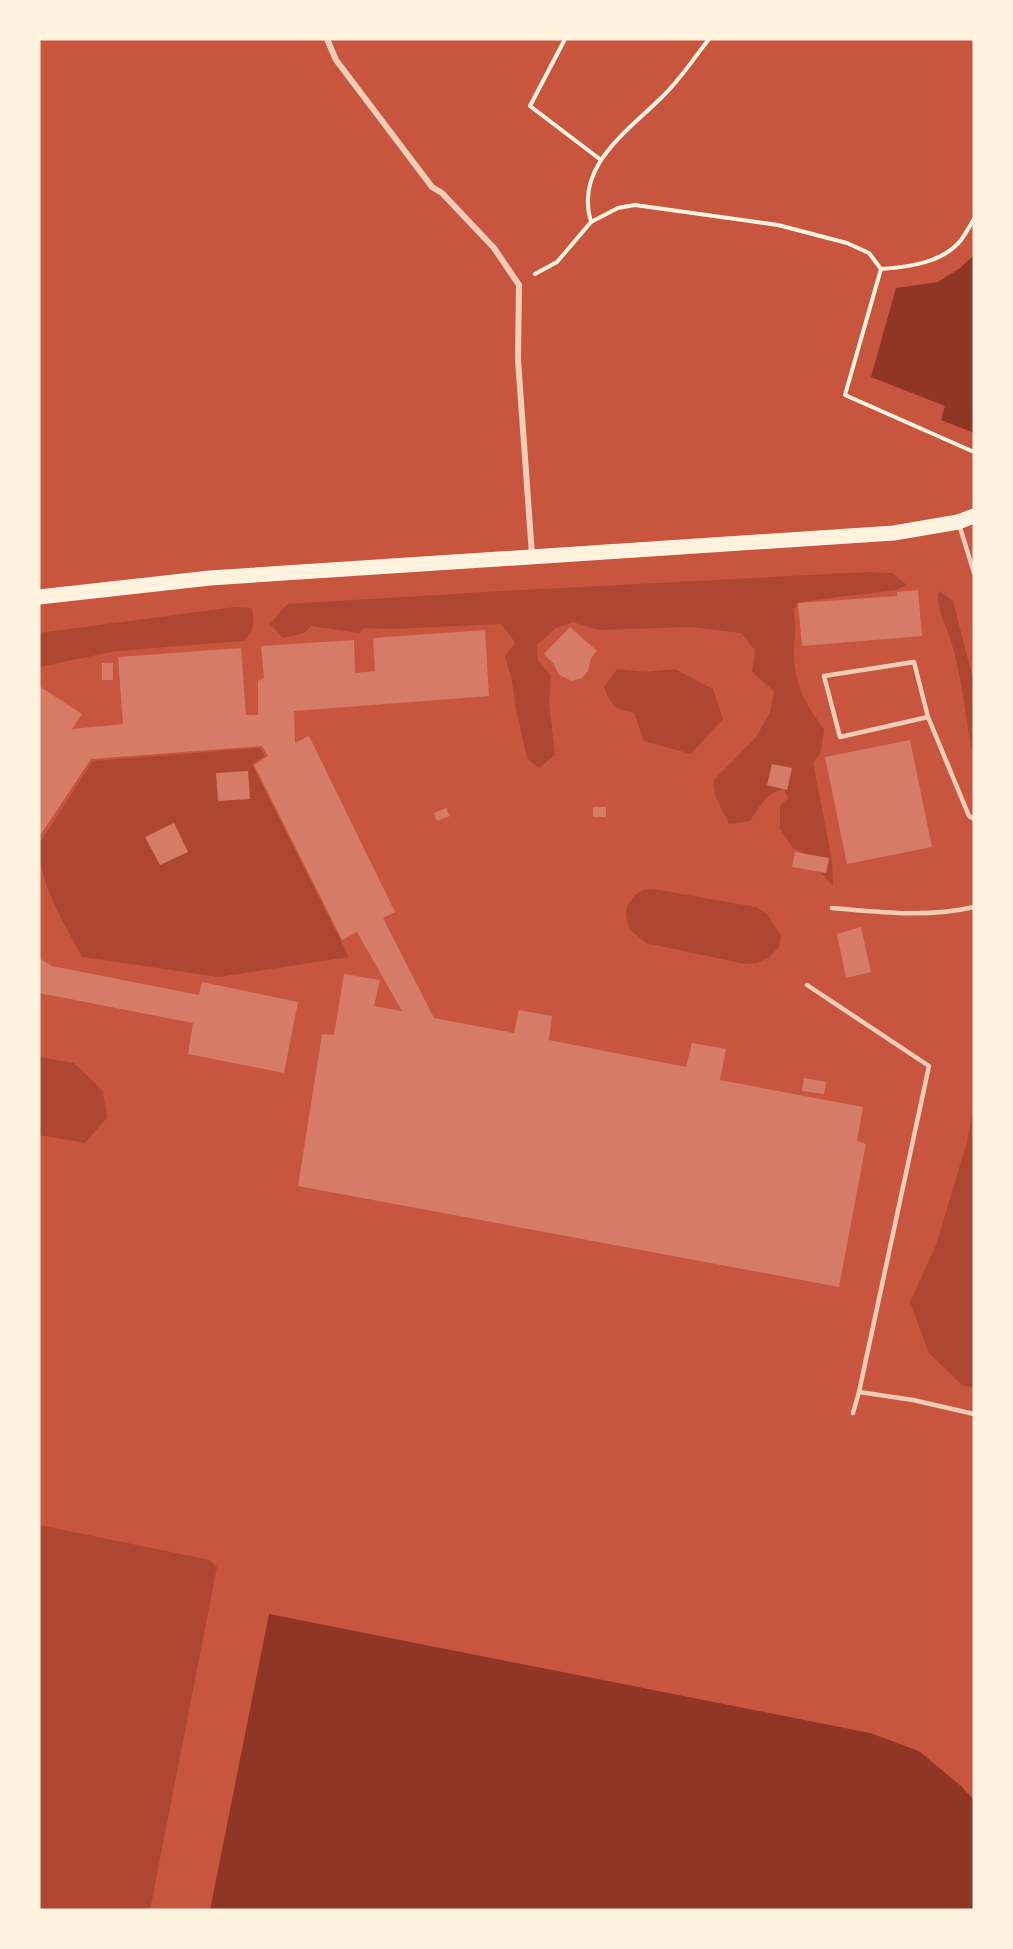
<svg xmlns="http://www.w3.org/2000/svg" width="1013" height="1949" viewBox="0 0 1013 1949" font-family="'PT Sans',sans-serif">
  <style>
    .green { fill: #ae4732 }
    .water { fill: #8f3625 }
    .building { fill: #d67c66 }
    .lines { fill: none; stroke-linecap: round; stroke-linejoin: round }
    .path { stroke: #fff3e0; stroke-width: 4 }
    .service { stroke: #f1ccb7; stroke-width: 4.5 }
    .minor { stroke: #f1ccb7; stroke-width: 6 }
    .primary { stroke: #fff3e0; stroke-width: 15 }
  </style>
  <rect width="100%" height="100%" fill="#c8553d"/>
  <g class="green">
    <path d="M868,572L892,573L907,585L897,590L799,602L793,610C797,623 795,634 794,647C793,681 804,703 824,729L821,752L813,763L832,860L833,886L804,853L793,848L780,829V806L788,798L784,789C768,791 758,808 750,821L729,824L715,796L713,781L756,737L770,713L774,691L752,672L755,650L741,633L690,627L598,630L573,622L556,628L537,645L538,661L551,675L549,702L555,755L539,768L527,758L515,704L512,680L505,657L515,642L501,624L391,629L365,628L359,633L311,626L304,633L283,638L270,624L287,604L503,591Z"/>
    <path d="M939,591L953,601L974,683V762C965,720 963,676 949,635C944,620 935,606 939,591Z"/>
    <path d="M235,607L252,608C254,622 256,631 243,641L116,651L39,667V633Z"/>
    <path d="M617,669L645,672L675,669L713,689L723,719L691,754L644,741L634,713C614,708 612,707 604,687Z"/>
    <path d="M260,748L265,756L252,764L349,957L219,977L82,957C64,922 39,885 39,844L93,761Z"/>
    <path d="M653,889L756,907L768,915L781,936L779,947L769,957L757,963L745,964L646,943L635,934L629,929L626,915L627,906L635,895L643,890Z"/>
    <path d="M39,1057L74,1063L103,1091L107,1118L85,1143L39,1135Z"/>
    <path d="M974,1102V1388L962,1385L929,1353L910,1302L936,1245L967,1142Z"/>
    <path d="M39,1525L210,1560L217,1567L150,1910H39Z"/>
  </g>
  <g class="water">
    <path d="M974,255V433L941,420L945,406L871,377L896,288L938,282L960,268Z"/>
    <path d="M269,1614L870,1733L919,1751L961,1786L974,1800V1910H210Z"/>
  </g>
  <g class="building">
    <path d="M918,590L922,636L802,646L798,603L897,596V592Z"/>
    <path d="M570,627L597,651L591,658L588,671L582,678L572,681L559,675L553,663L544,654Z"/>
    <path d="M485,630L489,696L294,711L295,743L309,736L395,912L383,918L434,1018L514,1033L519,1010L552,1016L549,1040L686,1067L692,1043L726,1049L720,1080L863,1107L857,1141L866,1144L839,1287L298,1186L322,1034L334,1035L344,974L380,980L374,1006L402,1011L357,932L342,940L254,765L268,756L262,746L91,759L39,837V686L82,714L72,729L123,724L118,657L241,648L246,715H258V681L264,678L261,646L354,640L355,673L375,671L373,638Z"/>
    <rect x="102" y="663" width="11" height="17"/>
    <path d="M910,740L932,847L847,864L825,757Z"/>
    <path d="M772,764L792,768L787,790L767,785Z"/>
    <path d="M248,771L250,799L218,801L216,773Z"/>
    <rect x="593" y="807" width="13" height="10"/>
    <path d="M446,808L450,816L437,821L434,813Z"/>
    <path d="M174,823L188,852L160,865L145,837Z"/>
    <path d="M795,852L829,858L826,873L792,867Z"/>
    <path d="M861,927L871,972L846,978L837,934Z"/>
    <path d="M39,958L52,966L199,995L202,982L298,1002L284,1073L188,1054L193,1023L39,993Z"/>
    <path d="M804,1078L826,1082L824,1094L802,1091Z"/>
  </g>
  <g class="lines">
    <g class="path">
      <path d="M565,39L530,106L601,160"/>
      <path d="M591,222L618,208L635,205L778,225L847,243L869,253L881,269C908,267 943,263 961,240C966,233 970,226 974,219"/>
      <path d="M881,269L845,395L974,452"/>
      <path d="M535,274L557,262L591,222C574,166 628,131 662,97C680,80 694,58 709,39"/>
    </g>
    <g class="service">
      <path d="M959,524L974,573"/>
      <path d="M928,717L840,737L824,676L914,662L928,717L969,816L974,819"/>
      <path d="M832,908C879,912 927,918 974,907"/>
      <path d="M807,985L929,1066L859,1392L853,1413"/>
      <path d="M859,1392L913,1400L974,1414"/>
    </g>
    <path class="minor" d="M327,39L336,60L432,187L442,193L494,248L519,285L518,360L532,555"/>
    <path class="primary" d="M39,597L210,578L894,533L958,522L974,516"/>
  </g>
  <rect width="1013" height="1949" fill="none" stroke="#fff3e0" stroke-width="81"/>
</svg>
